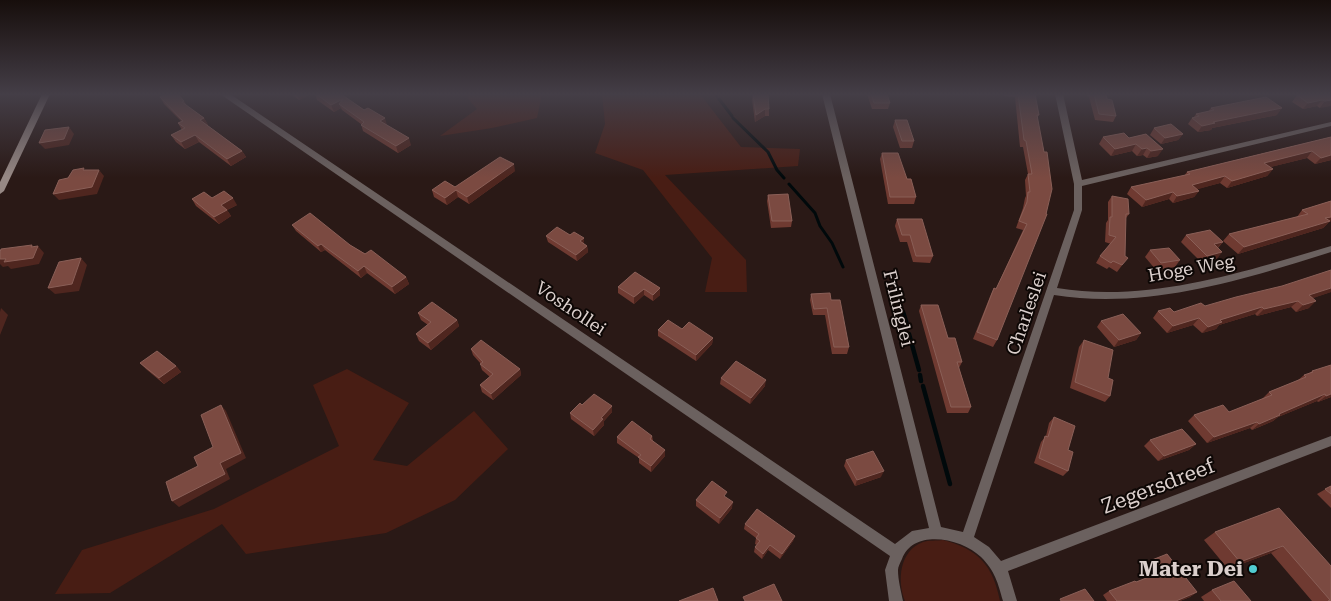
<svg xmlns="http://www.w3.org/2000/svg" width="1331" height="601" viewBox="0 0 1331 601" font-family="'Roboto Serif',serif">
  <style>
    .green { fill: #481d14 }
    .lines { fill: none; stroke-linecap: round; stroke-linejoin: round }
    .stream-far1 { stroke: #00090b; stroke-width: 3 }
    .stream { stroke: #00090b; stroke-width: 4.5 }
    .street { fill: #6b615f; fill-rule: evenodd }
    .secondary { fill: #968884; fill-rule: evenodd }
    .wall { fill: #6f3a31 }
    .shaded-wall { fill: #4f261f }
    .building { fill: #7b4a41; stroke: #8a5f57 }
    .poi-dot { fill: #51ccd1; stroke: #0d0705; stroke-width: 2 }
    .labels { text-anchor: middle; dominant-baseline: central; stroke-width: 4; stroke-linejoin: round; paint-order: stroke }
    .street-label { font-size: 18px; fill: #dbcfcc; stroke: #0d0705 }
    .near-street-label { font-size: 21px; fill: #dbcfcc; stroke: #0d0705 }
    .near-poi-label { font-size: 21px; font-weight: bold; fill: #dbcfcc; stroke: #0d0705; text-anchor: end }
  </style>
  <rect width="100%" height="100%" fill="#2a1916"/>
  <g class="green">
    <path d="M464,94H542L537,118L492,128L440,136L477,109Z"/>
    <path d="M602,94H700L741,147L800,149L798,166L665,175L746,260L747,292H705L712,258L643,170L595,153L605,124Z"/>
    <path d="M347,369L409,403L373,460L407,466L474,411L508,449L455,500L386,533L246,554L222,524L110,593L55,594L82,550L214,509L339,446L313,385Z"/>
    <path d="M943,540C978,549 993,565 1000,601H905C897,581 899,551 923,542C928,540 937,541 943,540Z"/>
  </g>
  <g class="lines">
    <g class="stream-far1">
      <path d="M716,94L717,96"/>
      <path d="M719,99L732,116"/>
      <path d="M733,118L768,152L777,170L784,178"/>
      <path d="M789,184L815,213L820,226L832,243L843,267"/>
      <path d="M900,302L903,313"/>
    </g>
    <g class="stream">
      <path d="M903,312L908,328"/>
      <path d="M909,334L919,370"/>
      <path d="M920,375L921,381"/>
      <path d="M923,386L950,484"/>
    </g>
    <path class="street" d="M220,94H230L895,544L912,531L929,528L822,94H830L941,527L963,532L1074,210V184L1055,94H1063L1082,180L1331,122V126L1082,186V210L1057,288C1149,303 1243,272 1331,246V252C1243,280 1147,310 1054,295L974,537L989,547L1001,561L1331,436V446L1008,571L1017,601H1003C998,583 995,571 981,557C962,538 913,528 902,559C900,563 898,567 898,570C898,580 901,591 903,601H889L885,570L890,556Z"/>
    <path class="secondary" d="M42,94H50L4,191L0,194V182Z"/>
  </g>
  <g class="wall">
    <path d="M291,94H311L299,100Z"/>
    <path d="M315,94H341L387,125L411,145L398,153L363,131L361,124L342,110L341,108L334,112L317,100Z"/>
    <path d="M753,94L769,109V116H765L755,122L752,100Z"/>
    <path d="M867,94H887L890,103L888,109H872Z"/>
    <path d="M1004,94H1035L1039,115L1037,118L1044,152H1047L997,340L993,347L973,339L991,294L994,288L996,289L1023,230L1016,228L1023,208L1025,198L1026,196L1025,180L1028,174L1023,147H1020L1015,97L1004,96Z"/>
    <path d="M1087,94H1106L1107,99L1116,116L1113,122L1095,120L1089,97L1087,96Z"/>
    <path d="M1331,94L1320,108L1317,106L1303,109L1292,102L1297,95Z"/>
    <path d="M160,97L184,101L187,106L204,118L208,125H207L242,151L246,157L231,166L199,142L185,149L176,142L171,135L182,130L178,123L181,121L164,104Z"/>
    <path d="M1211,108L1277,115L1212,128L1211,130L1198,132L1188,124L1192,118L1194,117L1196,114L1208,112Z"/>
    <path d="M895,120L914,141L912,148H900L893,127Z"/>
    <path d="M1154,128L1183,134L1178,140L1161,144L1150,135Z"/>
    <path d="M1146,134L1158,156L1147,158L1143,155L1137,156L1132,151L1111,156L1099,144L1103,137L1129,138Z"/>
    <path d="M1331,137V160L1315,164L1307,158L1270,167L1273,169L1267,176L1227,188L1220,183L1197,189L1199,191L1194,197L1173,203L1169,199L1142,207L1127,194L1131,187L1184,176L1187,172Z"/>
    <path d="M882,153L907,179L916,197L914,204H888L880,159Z"/>
    <path d="M515,171L469,204L458,197L447,205L434,197L432,190L455,187Z"/>
    <path d="M768,195L792,221L791,227L771,228L767,201Z"/>
    <path d="M1112,196L1129,214L1126,218L1123,264L1117,272L1109,267L1107,269L1096,263L1100,256L1111,244L1105,242L1106,223L1108,220V202Z"/>
    <path d="M212,198L237,205L227,210L231,216L219,224L196,206L192,199Z"/>
    <path d="M1331,201V221L1329,222L1323,228L1238,254L1223,241L1229,234L1297,217L1302,210Z"/>
    <path d="M897,219L933,256L930,263L913,262L907,242H900L895,226Z"/>
    <path d="M292,225L350,245L406,277L409,284L395,294L367,273L361,278L325,250L321,252L296,231Z"/>
    <path d="M570,235L584,238V244L587,246L588,252L577,261L548,242L546,236Z"/>
    <path d="M1186,235L1223,242L1218,248L1217,259L1201,262L1181,242Z"/>
    <path d="M1150,250L1180,260L1175,267L1156,270L1145,257Z"/>
    <path d="M635,272L660,295L653,301L644,295L634,304L618,293V287Z"/>
    <path d="M1331,292L1312,298L1309,308L1296,312L1291,307L1257,316L1255,314L1219,325L1216,329L1202,333L1193,325L1167,333L1153,318L1158,311L1174,312L1205,306Z"/>
    <path d="M811,294L831,300L849,347L847,354H832L825,315H813L810,300Z"/>
    <path d="M921,305L948,338L962,362L959,368L971,407L968,413H947L919,311Z"/>
    <path d="M418,313L457,320L459,326L431,350L419,341L416,334L428,325L421,320Z"/>
    <path d="M1101,321L1141,333L1136,340L1114,347L1097,327Z"/>
    <path d="M682,329L713,338L712,344L696,361L658,336V330Z"/>
    <path d="M1084,340L1108,378L1110,396L1105,402L1070,388L1079,347Z"/>
    <path d="M471,349L520,369L521,375L493,400L482,392L480,385L490,377L482,370L480,364H481L473,355Z"/>
    <path d="M140,363L176,366L181,372L164,384L146,369Z"/>
    <path d="M1312,371L1331,397L1318,402L1317,401L1278,417L1273,421L1252,430L1250,428L1207,443L1188,421L1194,415L1229,412L1262,399L1269,392L1297,381L1304,375L1308,374Z"/>
    <path d="M721,378L765,386L750,404L720,384Z"/>
    <path d="M582,405L612,412L604,421V425L594,436L571,419L570,413Z"/>
    <path d="M1054,417L1068,450V471L1063,476L1034,463L1041,442L1046,436L1049,423Z"/>
    <path d="M652,436L653,441L665,456L651,472L639,463V458L617,443V437Z"/>
    <path d="M1150,440L1196,444L1189,450L1158,461L1144,446Z"/>
    <path d="M846,460L881,477L855,486L844,466Z"/>
    <path d="M1331,486V508L1317,494Z"/>
    <path d="M727,498L732,508L719,524L696,506V500Z"/>
    <path d="M1279,508L1331,601H1312L1271,553L1228,569L1204,540L1215,532Z"/>
    <path d="M745,524L795,536L793,541L780,559L768,550L762,559L754,552L755,547L757,545L755,544L756,538L744,529Z"/>
    <path d="M1152,560L1197,592L1190,597L1180,601H1107L1103,595L1109,591L1136,582L1154,575L1146,564Z"/>
    <path d="M1212,590L1251,601H1204L1201,597Z"/>
  </g>
  <g class="shaded-wall">
    <path d="M297,94H311L299,100Z"/>
    <path d="M343,99L339,104L341,108L334,112L331,105Z"/>
    <path d="M1322,100L1317,106L1303,109L1308,103Z"/>
    <path d="M1331,100V106L1320,108L1325,101Z"/>
    <path d="M1282,108L1277,115L1212,128L1211,130L1198,132L1202,126L1213,122Z"/>
    <path d="M765,109V116L755,122L756,115Z"/>
    <path d="M204,118L208,125L204,127L200,120Z"/>
    <path d="M385,118L387,125L380,121Z"/>
    <path d="M69,127L74,134L69,145L45,149L39,143Z"/>
    <path d="M1183,134L1178,140L1161,144L1165,138Z"/>
    <path d="M195,135L199,142L185,149L181,142Z"/>
    <path d="M409,138L411,145L398,153L396,146Z"/>
    <path d="M1136,144L1132,151L1111,156L1115,149Z"/>
    <path d="M1147,148L1143,155L1137,156L1142,149Z"/>
    <path d="M1163,149L1158,156L1147,158L1151,151Z"/>
    <path d="M242,151L246,157L231,166L227,159Z"/>
    <path d="M1312,151L1307,158L1259,170L1264,163Z"/>
    <path d="M1331,155V160L1315,164L1321,158Z"/>
    <path d="M514,164L515,171L469,204L467,197Z"/>
    <path d="M1273,169L1267,176L1227,188L1232,181Z"/>
    <path d="M99,170L104,176L97,194L59,200L53,194Z"/>
    <path d="M1225,176L1220,183L1188,192L1192,185Z"/>
    <path d="M456,190L458,197L447,205L445,198Z"/>
    <path d="M1199,191L1194,197L1173,203L1177,196Z"/>
    <path d="M1173,192L1169,199L1142,207L1146,200Z"/>
    <path d="M233,198L237,205L227,210L231,216L219,224L214,217L221,205Z"/>
    <path d="M1331,217V221L1329,222L1323,228L1238,254L1244,247Z"/>
    <path d="M584,238V245L580,241Z"/>
    <path d="M1223,242L1217,248L1214,244Z"/>
    <path d="M321,244L325,250L321,252L318,246Z"/>
    <path d="M32,245L36,250L38,246L44,253L39,264L11,269L8,266L3,267L0,264V259L31,247Z"/>
    <path d="M587,246L588,252L577,261L576,255Z"/>
    <path d="M1222,252L1217,259L1201,262L1207,256Z"/>
    <path d="M81,258L87,265L79,291L55,294L48,288Z"/>
    <path d="M364,266L367,273L361,278L358,271Z"/>
    <path d="M406,277L409,284L395,294L392,287Z"/>
    <path d="M660,288V295L653,301V295Z"/>
    <path d="M1331,288V292L1302,302L1309,295Z"/>
    <path d="M644,289V295L634,304V297Z"/>
    <path d="M1298,301L1291,307L1257,316L1264,309Z"/>
    <path d="M1316,301L1309,308L1296,312L1303,305Z"/>
    <path d="M1262,307L1255,314L1219,325L1216,329L1202,333L1208,327L1220,320Z"/>
    <path d="M1,308L8,315L0,335V312Z"/>
    <path d="M1199,318L1193,325L1167,333L1173,326Z"/>
    <path d="M457,320L459,326L431,350L428,343Z"/>
    <path d="M1141,333L1136,340L1114,347L1119,340Z"/>
    <path d="M713,338L712,344L696,361V355Z"/>
    <path d="M176,366L181,372L164,384L159,378Z"/>
    <path d="M520,369L521,375L493,400L491,394Z"/>
    <path d="M766,380L765,386L750,404L751,398Z"/>
    <path d="M1325,394L1317,401L1278,417L1273,421L1252,430L1259,424L1279,414Z"/>
    <path d="M1331,394V397L1318,402L1326,396Z"/>
    <path d="M221,405L226,411L246,458L226,469L230,479L179,507L172,501L220,463Z"/>
    <path d="M612,406V412L604,421V425L594,436L593,430L601,418Z"/>
    <path d="M1257,422L1250,428L1207,443L1214,437Z"/>
    <path d="M1196,444L1189,450L1158,461L1164,456Z"/>
    <path d="M665,450V456L651,472V466Z"/>
    <path d="M884,471L881,477L855,486L857,480Z"/>
    <path d="M733,502L732,508L719,524L720,518Z"/>
    <path d="M795,536L793,541L780,559L782,554Z"/>
    <path d="M770,545L768,550L762,559L763,554Z"/>
    <path d="M1283,546L1271,553L1228,569L1240,562Z"/>
    <path d="M1197,592L1190,597L1180,601H1176Z"/>
  </g>
  <g class="building">
    <path d="M166,94H178L184,101L182,102L204,118L200,120L242,151L227,159L195,135L181,142L171,135L185,128L178,123L183,121L160,97Z"/>
    <path d="M316,94H341L364,110L368,108L385,118L380,121L409,138L396,146L361,125L364,122L339,104L343,99L331,105Z"/>
    <path d="M753,94H768L769,109H765L756,115Z"/>
    <path d="M871,94H887L890,103H874Z"/>
    <path d="M1018,94H1035L1039,115H1037L1044,152H1047L1052,189L1046,214H1047L997,340L977,332L994,288L996,289L1027,224L1019,221L1027,202L1028,192H1030L1028,174H1032L1026,141L1024,140Z"/>
    <path d="M1094,94H1106L1107,99L1112,100L1116,116L1099,114Z"/>
    <path d="M1300,94H1331V100L1325,101L1322,100L1308,103L1297,95Z"/>
    <path d="M1266,97L1282,108L1213,122L1215,123L1202,126L1192,118L1199,116L1196,114L1214,110L1211,108Z"/>
    <path d="M895,120H907L914,141H902Z"/>
    <path d="M1171,124L1183,134L1165,138L1154,128Z"/>
    <path d="M69,127L64,139L39,143L45,130Z"/>
    <path d="M1124,133L1129,138L1146,134L1163,149L1151,151L1147,148L1142,149L1136,144L1115,149L1103,137Z"/>
    <path d="M1331,137V155L1321,158L1312,151L1264,163L1273,169L1232,181L1225,176L1192,185L1199,191L1177,196L1173,192L1146,200L1131,187L1190,174L1187,172Z"/>
    <path d="M882,153H898L907,179H911L916,197H890Z"/>
    <path d="M500,157L514,164L467,197L456,190L445,198L432,190L445,181L455,187Z"/>
    <path d="M84,168L83,170H99L92,187L53,194L59,180L68,178L73,170Z"/>
    <path d="M224,191L233,198L221,205L227,210L214,217L192,199L204,192L212,198Z"/>
    <path d="M788,194L792,221H772L768,195Z"/>
    <path d="M1112,196L1128,199L1129,214H1126L1125,256L1128,258L1122,265L1113,261L1111,263L1100,256L1116,237L1109,235L1110,217H1112Z"/>
    <path d="M1331,201V217L1325,218L1330,221L1244,247L1229,234L1308,214L1302,210Z"/>
    <path d="M310,213L350,245L365,254L371,250L406,277L392,287L364,266L358,271L321,244L318,246L292,225Z"/>
    <path d="M897,219H922L933,256H916L910,235H902Z"/>
    <path d="M557,227L570,235L574,232L584,238L580,241L587,246L576,255L546,236Z"/>
    <path d="M1210,230L1223,242L1214,244L1222,252L1207,256L1186,235Z"/>
    <path d="M32,245L31,247L38,246L33,258L4,262L6,259H0V252L1,249Z"/>
    <path d="M1169,248L1180,260L1161,263L1150,250Z"/>
    <path d="M81,258L72,284L48,288L59,262Z"/>
    <path d="M1331,270V288L1309,295L1316,301L1303,305L1298,301L1264,309L1262,307L1220,320L1222,322L1208,327L1199,318L1173,326L1158,311L1170,308L1174,312L1201,303L1205,306L1236,297L1282,286Z"/>
    <path d="M635,272L660,288L653,295L644,289L634,297L618,287Z"/>
    <path d="M830,293L831,300H840L849,347H834L827,308L814,309L811,294Z"/>
    <path d="M432,302L457,320L428,343L416,334L431,322L418,313Z"/>
    <path d="M921,305H938L948,338H955L962,362H957L971,407H951Z"/>
    <path d="M1123,314L1141,333L1119,340L1101,321Z"/>
    <path d="M668,320L682,329L689,322L713,338L696,355L658,330Z"/>
    <path d="M481,340L520,369L491,394L480,385L493,374L480,364L483,362L471,349Z"/>
    <path d="M1084,340L1113,350L1108,378L1113,380L1110,396L1075,382Z"/>
    <path d="M157,351L176,366L159,378L140,363Z"/>
    <path d="M736,361L766,380L751,398L721,378Z"/>
    <path d="M1331,365V394L1326,396L1325,394L1279,414L1280,415L1259,424L1257,422L1214,437L1194,415L1223,405L1229,412L1272,395L1269,392L1306,377L1304,375L1313,372L1312,371Z"/>
    <path d="M594,394L612,406L601,418L603,419L593,430L570,413L580,403L582,405Z"/>
    <path d="M221,405L241,453L220,463L225,474L172,501L166,482L198,466L194,457L213,447L201,415Z"/>
    <path d="M1054,417L1075,426L1068,450L1073,452L1068,471L1039,458L1045,436L1048,437Z"/>
    <path d="M632,421L652,436L650,439L665,450L651,466L638,457L641,455L617,437Z"/>
    <path d="M1182,429L1196,444L1164,456L1150,440Z"/>
    <path d="M873,451L884,471L857,480L846,460Z"/>
    <path d="M712,481L727,492L724,496L733,502L720,518L696,500Z"/>
    <path d="M1331,486V494L1325,489Z"/>
    <path d="M1279,508L1331,566V601H1328L1330,600L1283,546L1240,562L1215,532Z"/>
    <path d="M757,509L795,536L782,554L770,545L763,554L755,547L760,541L756,538L759,534L745,524Z"/>
    <path d="M1167,554L1197,592L1176,601H1117L1109,591L1135,581L1136,582L1162,572L1152,560Z"/>
    <path d="M1234,581L1251,601H1221L1212,590Z"/>
    <path d="M774,584L782,601H745L743,597Z"/>
    <path d="M713,588L718,601H679Z"/>
    <path d="M1085,589L1094,601H1061L1060,599Z"/>
  </g>
  <linearGradient id="sky" x2="0" y2="1"><stop stop-color="#170e0c"/><stop offset="0.53" stop-color="#443e47"/><stop offset="1" stop-color="#443e47" stop-opacity="0"/></linearGradient>
  <rect width="1331" height="178" fill="url(#sky)"/>
  <circle class="poi-dot" cx="1253" cy="569" r="5"/>
  <g class="labels">
    <g class="street-label">
      <text transform="translate(1191 268) rotate(-10)">Hoge Weg</text>
      <text transform="translate(571 308) rotate(34)">Voshollei</text>
      <text transform="translate(899 308) rotate(76)">Frilinglei</text>
      <text transform="translate(1026 313) rotate(-71)">Charleslei</text>
    </g>
    <g class="near-street-label">
      <text transform="translate(1158 486) rotate(-21)">Zegersdreef</text>
    </g>
    <g class="near-poi-label">
      <text x="1243" y="569">Mater Dei</text>
    </g>
  </g>
</svg>
